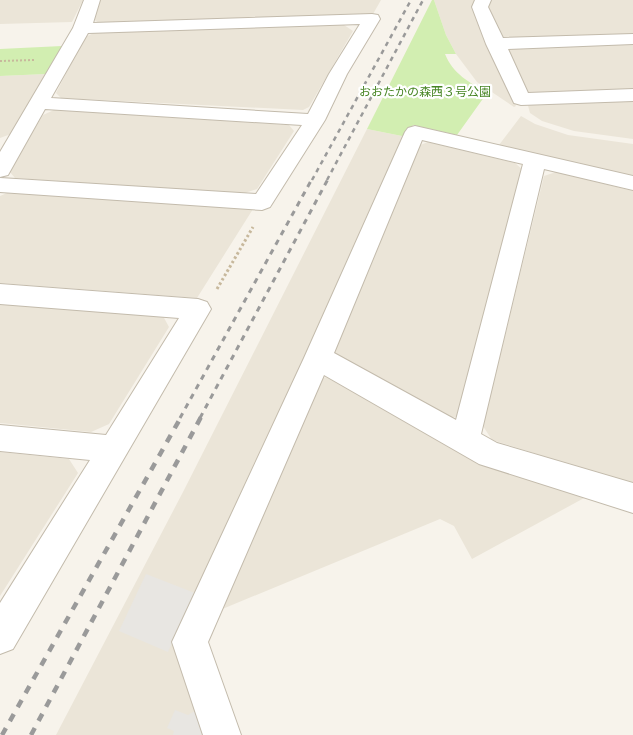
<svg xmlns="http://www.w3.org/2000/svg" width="633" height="735" viewBox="0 0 633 735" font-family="'DejaVu Sans','Noto Sans JP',sans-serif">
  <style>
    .residential { fill: #ebe5d8 }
    .green { fill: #d2eeb1 }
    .parking { fill: #e8e6e2 }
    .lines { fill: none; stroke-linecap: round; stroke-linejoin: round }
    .minor-casing { stroke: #c3bbac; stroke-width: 2 }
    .path-far1 { stroke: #c7b89c; stroke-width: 2; stroke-dasharray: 2 2; stroke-linecap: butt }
    .path { stroke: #c7b89c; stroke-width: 3; stroke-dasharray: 2.5 2.5; stroke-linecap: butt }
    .minor { fill: #fff; fill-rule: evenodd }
    .rail-far2 { stroke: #9a9a9a; stroke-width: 2.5; stroke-dasharray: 4.5 4.5; stroke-linecap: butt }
    .rail-far1 { stroke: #9a9a9a; stroke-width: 3; stroke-dasharray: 5.5 5.5; stroke-linecap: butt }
    .rail { stroke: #9a9a9a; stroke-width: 4.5; stroke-dasharray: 8 8; stroke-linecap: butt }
    .labels { text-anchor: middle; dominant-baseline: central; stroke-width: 4.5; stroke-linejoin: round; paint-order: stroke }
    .far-park-label { font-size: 12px; fill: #478524; stroke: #fff }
  </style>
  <rect width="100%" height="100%" fill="#f7f3eb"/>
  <!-- residential -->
  <path class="residential" d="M0,0H83L72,22L0,24Z
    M100,0H381L373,14L99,23L93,19Z
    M434,0H477L474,7L516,106L514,107L477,82L456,54L446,35Z
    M487,0H633V36L499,39L484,7Z
    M344,25L353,31L309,107L303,110L61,98L56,93L85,37L94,33Z
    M633,42V91L528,95L506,45Z
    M46,74L11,134L0,138V76Z
    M633,98V139L574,131L542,121L530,113L527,102Z
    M54,110L289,125L294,131L257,189L242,194L15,178L9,171L43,115Z
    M521,116L535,124L568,135L633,144V176L499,145Z
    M367,129L407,137L185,628L206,735H56L183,492Z
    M428,142L515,163L523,170L459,416L443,420L336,359L331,346L418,146Z
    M556,172L633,191V484L492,440L483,426L544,176Z
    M7,193L253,209L197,298L0,283V196Z
    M0,303L163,316L169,327L109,424L91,432L0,423Z
    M332,376L586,497L472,559L454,526L440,519L220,610L317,379Z
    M0,452L69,459L78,473L0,596Z"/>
  <!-- green -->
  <path class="green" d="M432,0H434L446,35L456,54H445C453,74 469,82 487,93L457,135L413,125L407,137L367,129Z
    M62,46L46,74L0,76V49Z"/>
  <!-- parking -->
  <path class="parking" d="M146,574L200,595L180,625L168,652L119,631Z
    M198,709L206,735H173L174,731L167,728L175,710L188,715Z"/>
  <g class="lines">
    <defs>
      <path id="minor" d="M84,0H100L93,23L372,14L378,15L380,19L347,74L325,120L270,207L262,210L0,192V178L256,194L302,125L45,109L8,175L0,177V152L73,28ZM360,24L329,74L308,114L51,98L88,33Z
        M475,0H491L488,7L503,38L633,34V44L508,49L528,93L633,89V101L521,105L514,103L486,44L472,7Z
        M415,126L633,176V190L544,169L481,434L497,443L633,483V513L479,464L324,375L208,642L241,735H203L172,642L304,358L405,132L408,128ZM422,140L523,164L456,420L334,353Z
        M0,284L198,299L207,302L211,309L13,649L0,654V603L90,460L0,451V425L106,435L179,318L0,304Z"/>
    </defs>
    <!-- minor casing -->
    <use href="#minor" class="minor-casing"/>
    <!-- path-far1 -->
    <path class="path-far1" d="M0,61L34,60"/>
    <!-- path -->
    <path class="path" d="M217,289L253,227"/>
    <!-- minor -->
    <use href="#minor" class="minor"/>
    <!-- rail-far2 -->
    <path class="rail-far2" d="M312,180L411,0
      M327,180L423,0"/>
    <!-- rail-far1 -->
    <path class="rail-far1" d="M180,418L312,179
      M200,418L328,179"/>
    <!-- rail -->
    <path class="rail" d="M2,735L181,417
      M31,735L201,417"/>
  </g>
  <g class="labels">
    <!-- far-park labels -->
    <g class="far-park-label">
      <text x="425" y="92">おおたかの森西３号公園</text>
    </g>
  </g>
</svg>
